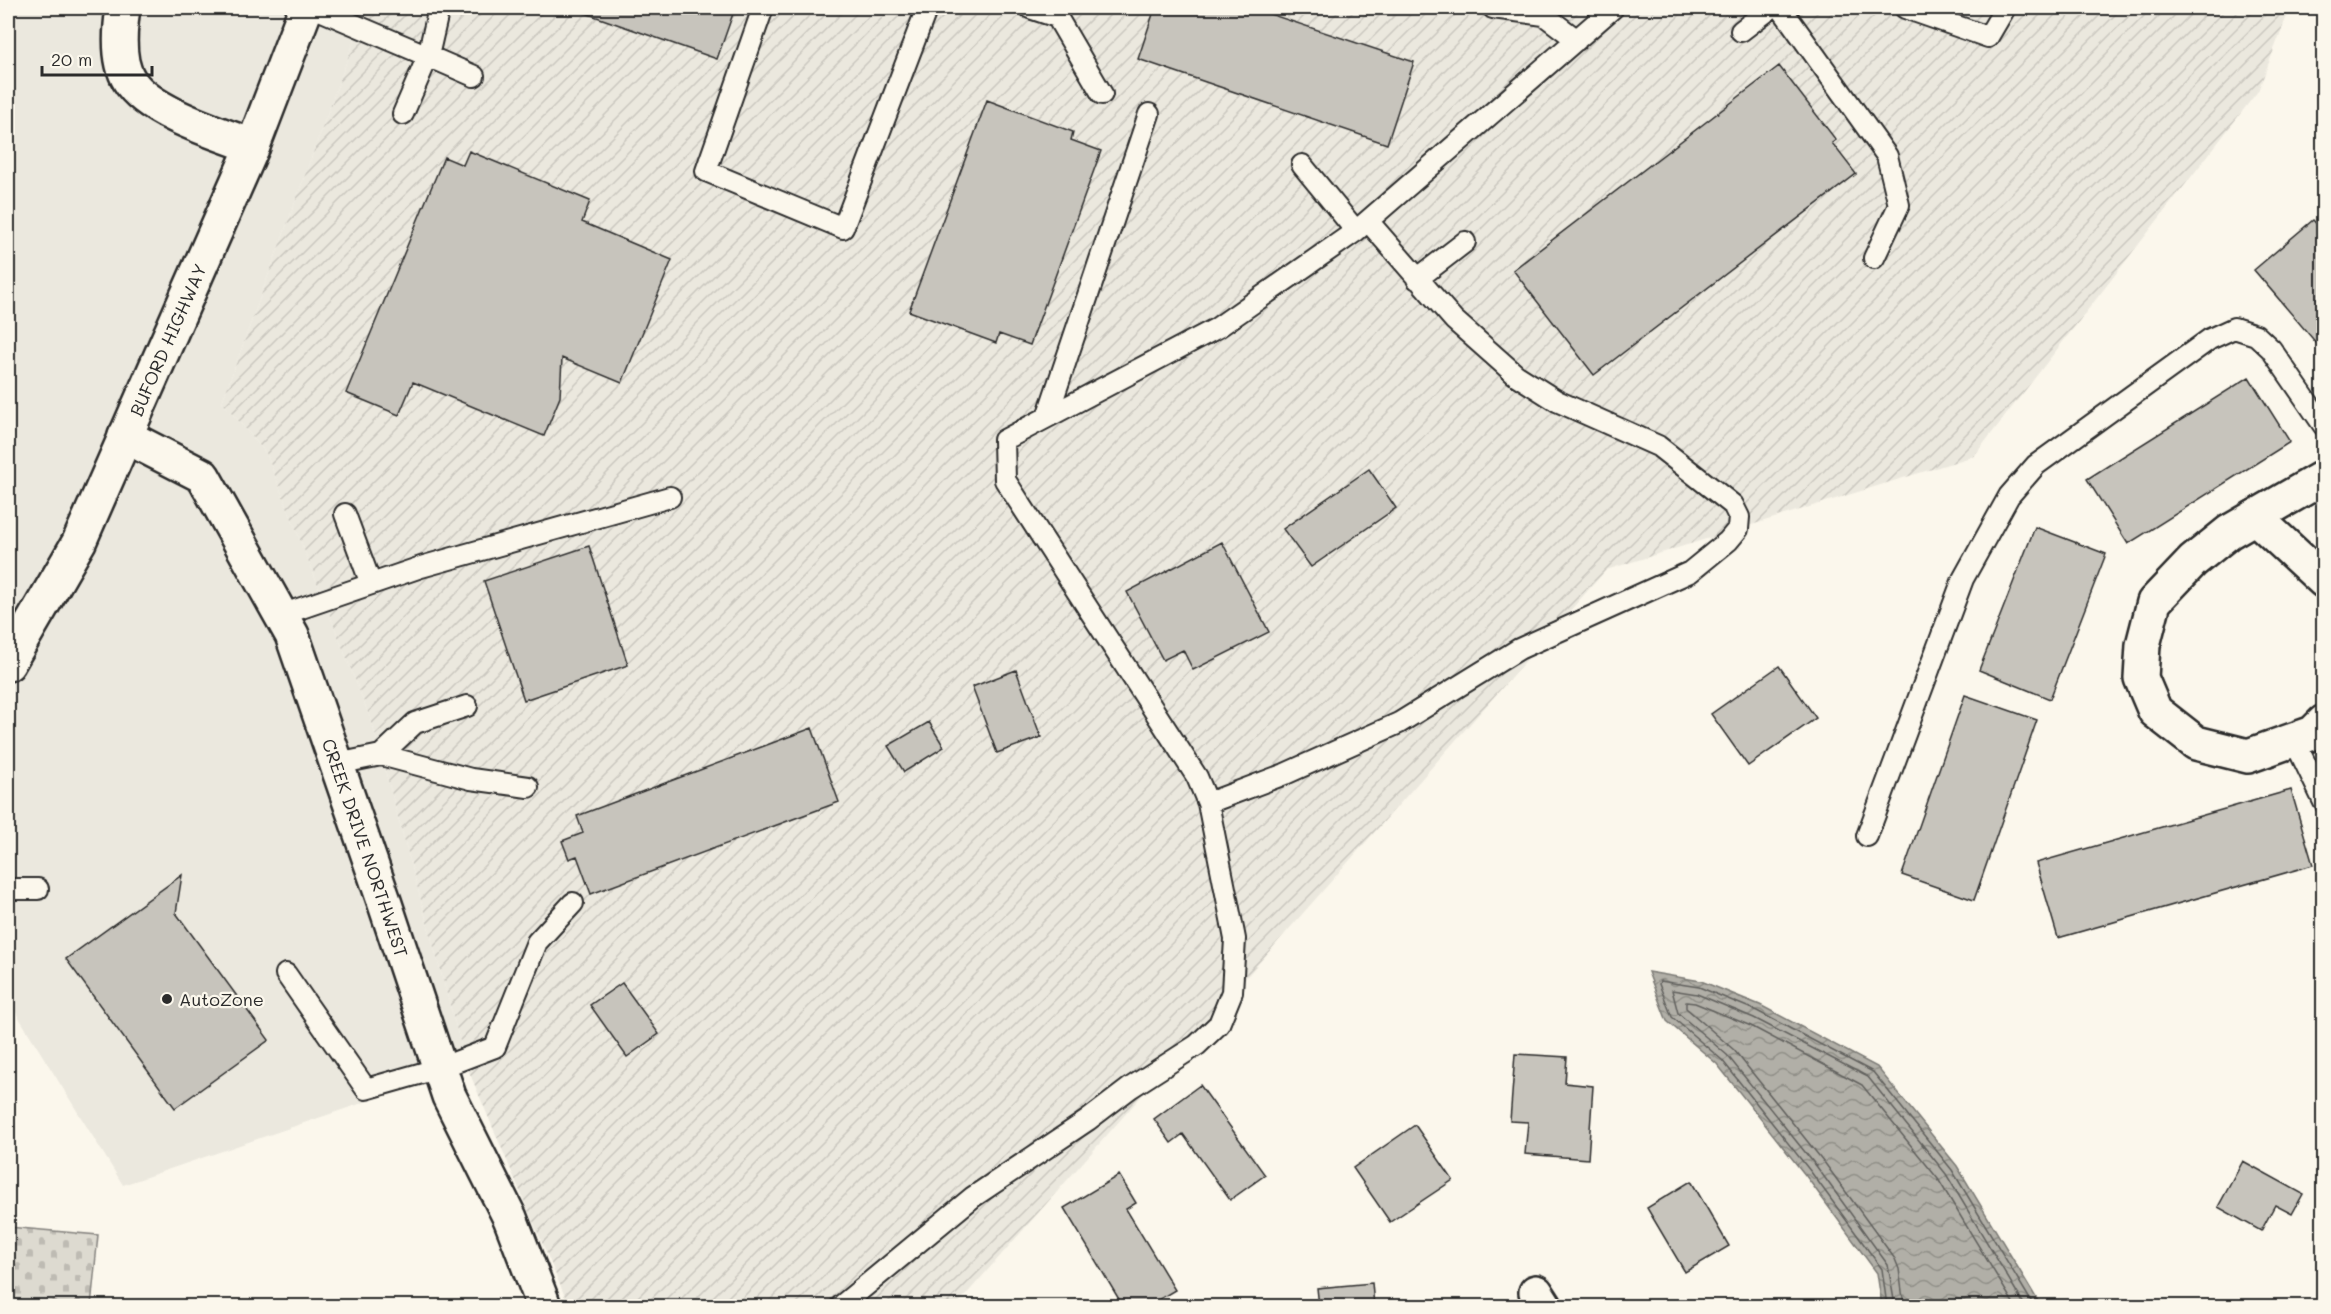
<svg xmlns="http://www.w3.org/2000/svg" width="2331" height="1314" viewBox="0 0 2331 1314" font-family="Mali,sans-serif">
  <style>
    .built { fill: #ebe8de }
    .industrial { fill: url(#industrial-furrows) }
    .cemetery { fill: url(#cemetery-stones); stroke: #84827e; stroke-width: 1.5 }
    .water { fill: url(#water-waves); stroke: #7b7a75; stroke-width: 1.5 }
    .lines { fill: none; stroke-linecap: round; stroke-linejoin: round }
    .shore { stroke: #61605d; stroke-width: 1.5 }
    .building { fill: #c7c4bc; stroke: #2b2b2b; stroke-width: 1.5 }
    .lane-casing { stroke: #2b2b2b; stroke-width: 24 }
    .street-casing { stroke: #2b2b2b; stroke-width: 38 }
    .primary-casing { stroke: #2b2b2b; stroke-width: 38 }
    .lane { stroke: #fbf7ec; stroke-width: 20 }
    .street { stroke: #fbf7ec; stroke-width: 33 }
    .primary { stroke: #fbf7ec; stroke-width: 33 }
    .rail-casing { stroke: #2b2b2b; stroke-width: 7 }
    .rail { stroke: #fbf7ec; stroke-width: 4.5; stroke-dasharray: 14; stroke-linecap: butt }
    .poi-dot { fill: #2b2b2b; stroke: #fbf7ec; stroke-width: 2 }
    .labels { text-anchor: middle; dominant-baseline: central; stroke-width: 4.5; stroke-linejoin: round; paint-order: stroke }
    .street-label { font-size: 18px; fill: #2b2b2b; stroke: #fbf7ec }
    .poi-label { font-size: 18px; fill: #2b2b2b; stroke: #fbf7ec; text-anchor: start }
  </style>
  <defs>
    <pattern id="industrial-furrows" width="10" height="10" patternUnits="userSpaceOnUse" patternTransform="scale(1.5)"><rect width="10" height="10" fill="#ebe8de"/><path d="M-1 1l2-2M0 10L10 0M9 11l2-2" fill="none" stroke="#cac7bf"/></pattern>
    <pattern id="cemetery-stones" width="16" height="16" patternUnits="userSpaceOnUse" patternTransform="scale(1.5)"><rect width="16" height="16" fill="#dddad0"/><path d="M2 7V4a2 2 0 0 1 4 0v3zM10 15v-3a2 2 0 0 1 4 0v3z" fill="#bebbb3"/></pattern>
    <pattern id="water-waves" width="16" height="10" patternUnits="userSpaceOnUse" patternTransform="scale(1.5)"><rect width="16" height="10" fill="#b1afa7"/><path d="M0 5q4-4 8 0t8 0" fill="none" stroke="#908f88"/></pattern>
  </defs>
  <rect width="100%" height="100%" fill="#fbf7ec"/>
  <filter id="ink" filterUnits="userSpaceOnUse"><feTurbulence type="fractalNoise" baseFrequency=".0167" numOctaves="2"/><feDisplacementMap in="SourceGraphic" scale="12" xChannelSelector="R" yChannelSelector="G"/><feConvolveMatrix kernelMatrix="1 2 1 2 8 2 1 2 1" color-interpolation-filters="sRGB"/></filter>
  <g filter="url(#ink)">
    <!-- built -->
    <path class="built" d="M8,8H366L222,402L266,453L372,723L467,1067L123,1185L8,1000Z"/>
    <!-- industrial -->
    <path class="industrial" d="M366,8H2290L2258,91L1974,456L1606,570L956,1306H569L467,1067L372,723L266,453L222,402Z"/>
    <!-- cemetery -->
    <path class="cemetery" d="M8,1227L98,1235L91,1306H8Z"/>
    <!-- water -->
    <path class="water" d="M1648,972L1701,981L1760,1005L1877,1067L1957,1166L2041,1306H1882L1877,1273L1806,1176L1717,1064L1667,1021Z"/>
    <g class="lines">
      <!-- shore -->
      <path class="shore" d="M1887,1306L1882,1269L1811,1172L1722,1060L1672,1017L1659,984L1660,981L1699,987L1757,1011L1873,1072L1952,1170L2034,1306
        M1895,1306L1888,1265L1817,1167L1727,1055L1678,1013L1672,990L1697,994L1754,1018L1868,1077L1946,1174L2025,1306
        M1904,1306L1899,1269L1895,1259L1824,1162L1734,1050L1686,1008V1002L1695,1003L1751,1026L1862,1085L1938,1179L2015,1306"/>
    </g>
    <!-- building -->
    <path class="building" d="M571,8H735L717,59Z
      M1155,8H1252L1414,62L1387,144L1138,59Z
      M1779,66L1836,140L1832,143L1856,174L1594,375L1513,270Z
      M987,100L1073,132L1071,140L1101,151L1030,345L999,334L996,343L909,311Z
      M469,151L590,201L582,222L672,260L622,383L562,358L560,397L544,436L413,382L399,415L346,393L444,157L463,165Z
      M2313,220L2324,232V352L2254,270Z
      M2249,377L2290,442L2128,544L2087,479Z
      M1369,469L1396,508L1311,567L1283,529Z
      M2035,527L2106,554L2050,699L1979,670Z
      M1222,542L1269,632L1193,670L1183,650L1163,660L1127,592Z
      M589,546L628,665L524,700L484,581Z
      M1779,666L1816,718L1748,766L1711,714Z
      M1016,670L1041,737L997,753L972,687Z
      M1965,695L2037,720L1974,900L1902,875Z
      M929,722L944,747L904,772L888,746Z
      M812,728L839,802L591,894L577,856L569,859L562,841L583,833L577,816Z
      M2291,790L2313,865L2058,938L2036,863Z
      M182,875L176,913L269,1040L175,1108L66,959Z
      M622,983L659,1034L627,1057L590,1005Z
      M1515,1054L1567,1057L1565,1083L1593,1086L1588,1159L1525,1154L1528,1122L1510,1121Z
      M1200,1085L1265,1175L1230,1200L1183,1134L1171,1143L1154,1119Z
      M1415,1125L1453,1180L1390,1222L1353,1168Z
      M2243,1161L2303,1194L2292,1214L2275,1205L2261,1231L2218,1207Z
      M1119,1175L1136,1203L1126,1209L1175,1290L1148,1306H1123L1064,1208Z
      M1691,1181L1729,1246L1685,1272L1647,1208Z
      M1372,1283L1374,1306H1319L1317,1288Z"/>
    <g class="lines">
      <defs>
        <path id="lane" d="M315,8L428,56L403,114
          M439,8L428,56L474,76
          M763,8L706,171L843,228L927,8
          M1030,8L1057,17L1060,8
          M1493,8L1544,15
          M1547,8L1544,15L1577,40
          M1781,8L1887,156L1899,205L1874,258
          M1905,8L1988,37L2005,8
          M1057,17L1102,94
          M1741,31L1771,8
          M1302,165L1356,231
          M1417,279L1465,242
          M1047,417L1149,114
          M345,514L371,584
          M281,615L421,567L670,497
          M2294,740L2324,802
          M381,755L415,723L467,706
          M337,764L381,755L471,779L528,787
          M1208,803L1285,774L1399,723L1519,649L1690,572L1728,541L1738,529L1739,517L1733,505L1658,446L1557,401L1516,375L1454,320L1368,221
          M1867,836L1963,579L2009,496L2036,465L2210,339L2234,328L2256,335L2271,349L2324,426
          M8,889H38
          M286,974L366,1089L440,1068L495,1047L537,942L573,903
          M841,1306L973,1197L1088,1120L1130,1088L1197,1045L1219,1024L1232,992L1235,939L1208,803L1197,777L1005,480L1004,440L1217,328L1356,231L1613,8"/>
        <g id="street">
          <path d="M123,8C120,28 117,61 129,80C148,112 218,133 253,146"/>
          <path id="s1" d="M125,436L203,476L292,635L384,901L449,1096L510,1218L544,1306"/>
          <path d="M2324,477L2229,532L2193,561L2154,602L2143,645L2141,678L2155,711L2196,743L2248,756L2313,733L2324,722"/>
          <path d="M2255,517L2324,581"/>
          <path d="M1536,1292L1545,1306"/>
        </g>
        <g id="primary">
          <path id="s2" d="M8,664L79,542L253,146L306,8"/>
        </g>
      </defs>
      <!-- lane casing -->
      <use href="#lane" class="lane-casing"/>
      <!-- street casing -->
      <use href="#street" class="street-casing"/>
      <!-- primary casing -->
      <use href="#primary" class="primary-casing"/>
      <!-- lane -->
      <use href="#lane" class="lane"/>
      <!-- street -->
      <use href="#street" class="street"/>
      <!-- primary -->
      <use href="#primary" class="primary"/>
      <defs>
        <path id="rail" d="M8,18L13,8"/>
      </defs>
      <!-- rail casing -->
      <use href="#rail" class="rail-casing"/>
      <!-- rail -->
      <use href="#rail" class="rail"/>
    </g>
  </g>
  <!-- markers -->
  <circle class="poi-dot" cx="167" cy="999" r="6"/>
  <g class="labels">
    <!-- street labels -->
    <g class="street-label">
      <text stroke="none"><textPath href="#s2" startOffset="362">BUFORD HIGHWAY</textPath></text>
      <text stroke="none"><textPath href="#s1" startOffset="495">CREEK DRIVE NORTHWEST</textPath></text>
    </g>
    <!-- poi labels -->
    <g class="poi-label">
      <text x="179" y="999">AutoZone</text>
    </g>
  </g>
  <!-- margin -->
  <rect width="2331" height="1314" fill="none" stroke="#fbf7ec" stroke-width="30"/>
  <rect x="15" y="15" width="2301" height="1284" fill="none" stroke="#2b2b2b" stroke-width="2" filter="url(#ink)"/>
  <!-- scale -->
  <path d="M42 66v9h110v-9" fill="none" stroke="#2b2b2b" stroke-width="3"/>
  <text x="51" y="66" font-size="18" fill="#2b2b2b" stroke="#fbf7ec" stroke-width="4.5" paint-order="stroke">20 m</text>
</svg>
